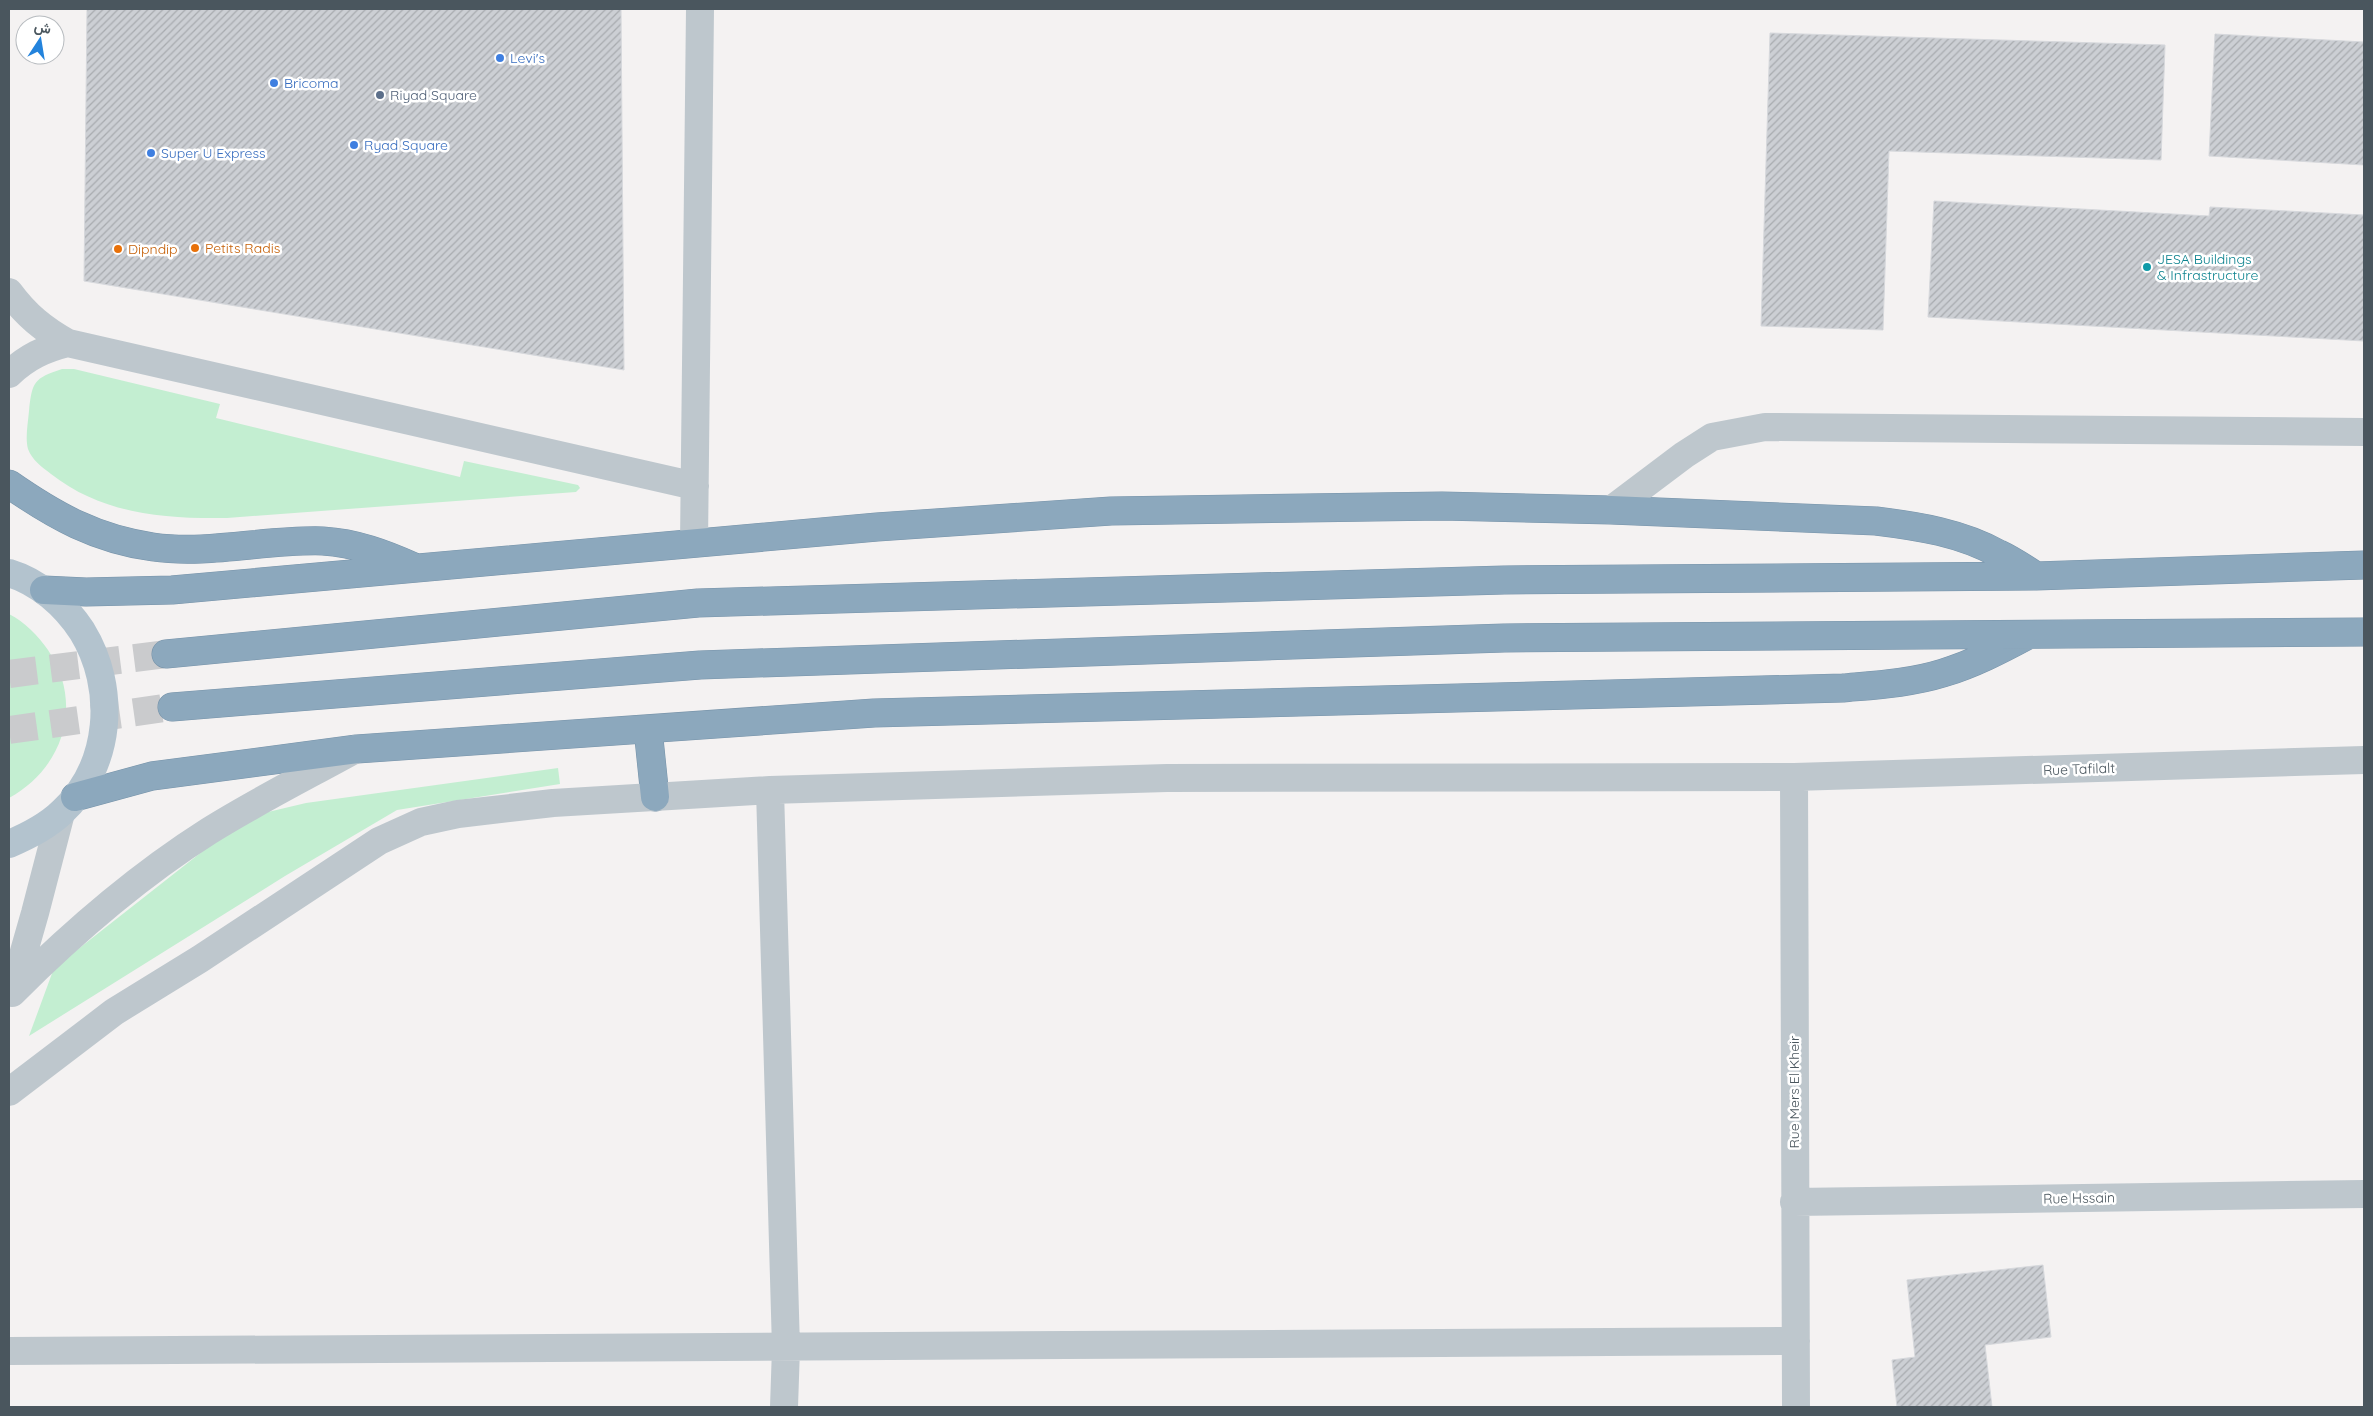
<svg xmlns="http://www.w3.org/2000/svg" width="2373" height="1416" viewBox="0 0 2373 1416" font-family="Quicksand,Vazirmatn,sans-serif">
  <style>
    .green { fill: #c3eed1 }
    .building { fill: url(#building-hatch); stroke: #d6d8dc }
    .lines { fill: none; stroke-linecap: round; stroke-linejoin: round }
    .highway-tunnel { stroke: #cacbcd; stroke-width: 28; stroke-dasharray: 28 14; stroke-linecap: butt }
    .highway-casing { stroke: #7793a9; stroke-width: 29 }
    .minor { stroke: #bec7cd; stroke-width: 28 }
    .major { stroke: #b3c3ce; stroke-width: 28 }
    .highway { stroke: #8ca8bd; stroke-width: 28 }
    .shop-dot { fill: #3f7fe0; stroke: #fff; stroke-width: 2 }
    .service-dot { fill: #5c6f8a; stroke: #fff; stroke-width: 2 }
    .food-dot { fill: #e8710a; stroke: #fff; stroke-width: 2 }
    .culture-dot { fill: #0f9aa8; stroke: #fff; stroke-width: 2 }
    .labels { text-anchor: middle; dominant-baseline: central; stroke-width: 5; stroke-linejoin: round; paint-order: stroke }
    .shop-label { font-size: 14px; fill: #366cbe; stroke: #fff; text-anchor: start }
    .service-label { font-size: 14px; fill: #4e5e75; stroke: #fff; text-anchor: start }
    .food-label { font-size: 14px; fill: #c56008; stroke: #fff; text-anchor: start }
    .culture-label { font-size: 14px; fill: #0d838f; stroke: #fff; text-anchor: start }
    .street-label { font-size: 14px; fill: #4a565e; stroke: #fff }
  </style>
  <defs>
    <pattern id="building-hatch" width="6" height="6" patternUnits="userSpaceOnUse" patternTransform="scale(1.25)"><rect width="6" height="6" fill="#cccfd4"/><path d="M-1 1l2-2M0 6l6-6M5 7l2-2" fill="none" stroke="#a8abaf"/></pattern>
  </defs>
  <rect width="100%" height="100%" fill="#f4f2f2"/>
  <!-- green -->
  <path class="green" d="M62,369H74L220,404L216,418L460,477L464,461L578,485L580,488L576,492L227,518C164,519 102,514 51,474C42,467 32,460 28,449C25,438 28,423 29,411C32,382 34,378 62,369Z
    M9,614C25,622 38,636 48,650C84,703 64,768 9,798Z
    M558,768L560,784L397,810L285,876L29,1036L54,968L222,836L268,812L306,803Z"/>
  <!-- building -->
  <path class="building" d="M87,9H621L624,370L84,281Z
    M1770,33L2165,45L2161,160L1889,151L1883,330L1761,326Z
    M2215,34L2364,42V165L2209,156Z
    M1934,201L2209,216L2210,207L2364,215V341L1928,317Z
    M2043,1265L2051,1337L1985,1345L1992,1407H1897L1892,1360L1915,1357L1907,1280Z"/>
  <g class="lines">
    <!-- highway-tunnel -->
    <path class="highway-tunnel" d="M9,674L166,654
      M9,730L172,707"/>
    <defs>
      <path id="highway" d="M9,484C55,516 96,539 153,547C209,555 267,539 323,541C356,543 385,554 414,567
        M44,590L86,592L172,590L877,527L1111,511L1442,506L1611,510L1876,521C1918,526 1962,533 1999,554C2012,560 2024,568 2036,576
        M166,654L698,603L1504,580L2036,576L2364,565
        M172,707L700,665L1504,638L2364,632
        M648,729L655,797
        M75,797L152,776L357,749L874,713L1843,688C1876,685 1911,683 1943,673C1973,664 2000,650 2028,635"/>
    </defs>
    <!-- highway casing -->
    <use href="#highway" class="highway-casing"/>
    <!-- minor -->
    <path class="minor" d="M9,292C26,315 43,329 68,343L695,486
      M9,374C27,357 44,349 68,343
      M1611,510L1684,455L1712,437L1765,427L2364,432
      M694,543L700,9
      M1794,777L1796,1407
      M770,790L786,1348L784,1407
      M13,990L35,913L61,813
      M12,993C72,933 138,876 209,831C257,801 307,776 356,749
      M9,1092L114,1012L200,959L379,841L421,822L458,814L553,803L770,790L1167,778L1794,777L2364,760
      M1794,1202L2364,1194
      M9,1351L1796,1341"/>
    <!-- major -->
    <path class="major" d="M9,573C39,582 65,605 82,631C117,688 112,766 61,813C46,827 28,836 9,844"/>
    <!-- highway -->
    <use href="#highway" class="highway"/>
  </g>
  <!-- markers -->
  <g class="shop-dot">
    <circle cx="500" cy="58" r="5"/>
    <circle cx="274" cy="83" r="5"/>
    <circle cx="354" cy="145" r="5"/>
    <circle cx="151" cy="153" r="5"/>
  </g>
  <circle class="service-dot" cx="380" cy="95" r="5"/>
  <g class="food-dot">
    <circle cx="195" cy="248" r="5"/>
    <circle cx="118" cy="249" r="5"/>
  </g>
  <circle class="culture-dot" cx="2147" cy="267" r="5"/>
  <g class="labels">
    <!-- shop labels -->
    <g class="shop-label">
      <text x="510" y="58">Levi's</text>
      <text x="284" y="83">Bricoma</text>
      <text x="364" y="145">Ryad Square</text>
      <text x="161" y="153">Super U Express</text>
    </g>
    <!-- service labels -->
    <g class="service-label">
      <text x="390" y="95">Riyad Square</text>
    </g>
    <!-- food labels -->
    <g class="food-label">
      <text x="205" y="248">Petits Radis</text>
      <text x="128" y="249">Dipndip</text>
    </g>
    <!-- culture labels -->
    <g class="culture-label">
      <text x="2157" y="259">JESA Buildings<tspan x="2157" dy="16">&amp; Infrastructure</tspan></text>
    </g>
    <!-- street labels -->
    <g class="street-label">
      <text transform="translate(2079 769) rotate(-2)">Rue Tafilalt</text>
      <text transform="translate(1794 1092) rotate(-90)">Rue Mers El Kheir</text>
      <text transform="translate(2079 1198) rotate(-1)">Rue Hssain</text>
    </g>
  </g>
  <!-- border -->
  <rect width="2373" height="1416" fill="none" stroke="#4a565e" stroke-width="20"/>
  <!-- north arrow -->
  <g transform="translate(40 40) rotate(12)"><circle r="24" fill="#ffffff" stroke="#b7bbbf"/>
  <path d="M0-4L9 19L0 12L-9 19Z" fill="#2383dc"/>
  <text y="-8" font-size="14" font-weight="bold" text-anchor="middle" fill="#4a565e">ش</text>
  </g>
</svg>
